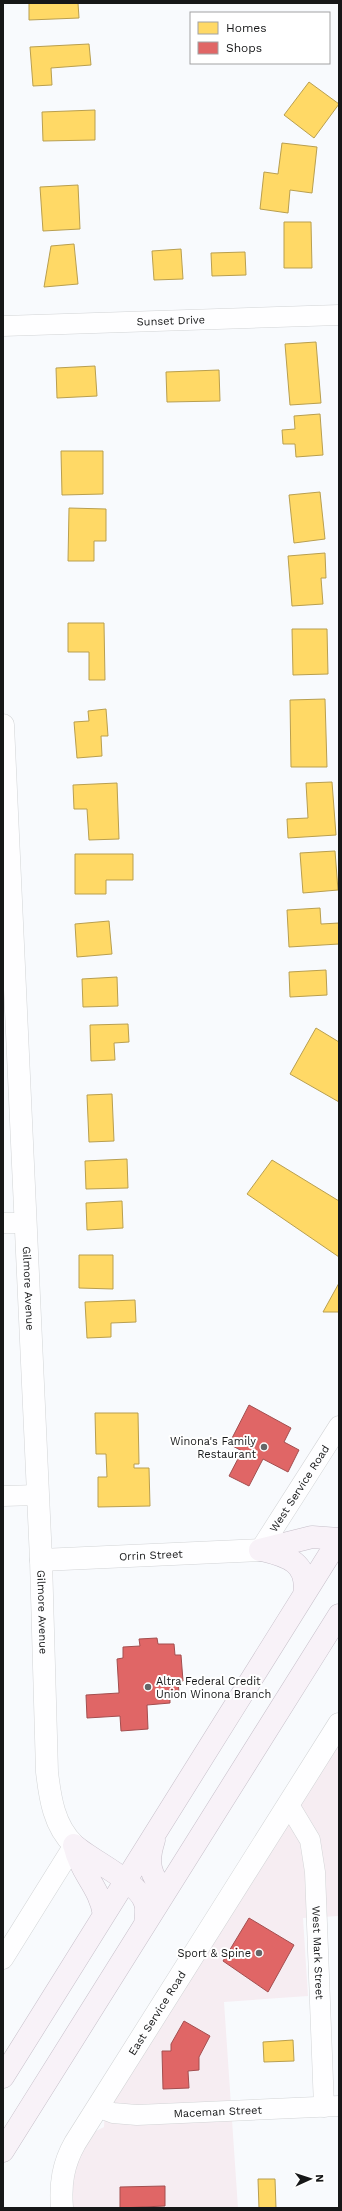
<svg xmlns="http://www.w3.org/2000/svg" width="342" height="2211" viewBox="0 0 342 2211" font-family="'Work Sans',sans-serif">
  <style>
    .commercial { fill: #f6edf2 }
    .homes { fill: #ffd966; stroke: #b99f4f }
    .shops { fill: #e06666; stroke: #a34e4f }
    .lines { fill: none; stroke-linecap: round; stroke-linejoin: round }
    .minor-casing { stroke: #d2d4d6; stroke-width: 21 }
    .tertiary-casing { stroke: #d2d4d6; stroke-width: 23 }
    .trunk-casing { stroke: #c6bfc9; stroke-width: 23 }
    .minor { stroke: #fefeff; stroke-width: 20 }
    .tertiary { stroke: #fefeff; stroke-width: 22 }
    .trunk { stroke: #f8f2f8; stroke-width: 22 }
    .poi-dot { fill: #656668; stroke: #fff; stroke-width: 1.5 }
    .labels { text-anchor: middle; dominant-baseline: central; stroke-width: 4; stroke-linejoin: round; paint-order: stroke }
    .street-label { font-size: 11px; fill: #161718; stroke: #fff }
    .poi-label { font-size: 11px; fill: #161718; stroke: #fff; text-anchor: end }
  </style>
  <rect width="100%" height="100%" fill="#f8fafd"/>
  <!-- commercial -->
  <path class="commercial" d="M339,1711V1916L303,1918L308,1996L224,2002L238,2208H71L69,2189L80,2156L92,2133L104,2127L106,2081Z"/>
  <!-- homes -->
  <path class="homes" d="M29,3H78L79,18L29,20Z
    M89,44L91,65L51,68L52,85L33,86L30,47Z
    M309,82L339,104L314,138L284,115Z
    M95,110V140L43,141L42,112Z
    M282,143L317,147L312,193L290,190L288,213L260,209L264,172L278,174Z
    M78,185L80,229L43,231L40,187Z
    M284,222H311L312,268H284Z
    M74,244L78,284L44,287L51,246Z
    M181,249L183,279L154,280L152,251Z
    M245,252L246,275L212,276L211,253Z
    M316,342L321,403L290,405L285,344Z
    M95,366L97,396L57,398L56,368Z
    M219,370L220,401L167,402L166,372Z
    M320,414L323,455L296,457L295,444H283L282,430L295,429L294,416Z
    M61,451H103V494L62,495Z
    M320,492L325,539L294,543L289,495Z
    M69,508L106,509V541H94V561H68Z
    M325,553L326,578H321L323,604L292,606L288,556Z
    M68,623H104L105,680H89V652H68Z
    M292,629H327L328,674L293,675Z
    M325,699L327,767H291L290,700Z
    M106,709L108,736H101L102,756L77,758L74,722L89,721L88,711Z
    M332,782L336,835L288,838L287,819L308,818L306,783Z
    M117,783L119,839L89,840L87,809H74L73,785Z
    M335,851L338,890L303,893L300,853Z
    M75,854H133V880H106V894H75Z
    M320,908L321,924L339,923V944L289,947L287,910Z
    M109,921L112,954L77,957L75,924Z
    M326,970L327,995L290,997L289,972Z
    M117,977L118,1006L83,1007L82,979Z
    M128,1024L129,1042L114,1043L115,1060L91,1061L90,1025Z
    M316,1028L339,1042V1102L290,1074Z
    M112,1094L114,1141L89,1142L87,1095Z
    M127,1159L128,1188L86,1189L85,1161Z
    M272,1160L339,1201V1257L247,1194Z
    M122,1201L123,1228L87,1230L86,1203Z
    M79,1255H113V1289L79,1288Z
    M339,1283V1312H323Z
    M135,1300L136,1322L111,1323V1337L87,1338L85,1302Z
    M95,1413H138L139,1464H134V1468H149L150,1506L98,1507V1477H107L106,1454H96Z
    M293,2040L294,2061L264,2062L263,2042Z
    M258,2179H275L276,2208H259Z"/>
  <!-- shops -->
  <path class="shops" d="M249,1405L291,1428L284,1442L299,1450L288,1472L263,1459L249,1486L229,1476L242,1451L229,1444Z
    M157,1638L158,1644H174L175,1655H181L183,1681H178L179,1693L170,1694V1703L147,1705L148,1729L121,1731L120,1716L87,1718L86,1695L119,1693L117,1659L123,1658V1647L140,1646L139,1639Z
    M249,1918L294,1945L268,1992L223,1961Z
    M184,2021L210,2036L199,2057V2070L188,2071L189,2088L163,2089L162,2051H171V2044Z
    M165,2186V2206L120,2208V2187Z"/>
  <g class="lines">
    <defs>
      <g id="minor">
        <path id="s1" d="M3,326L339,315"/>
        <path d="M3,1223H25"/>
        <path d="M3,1496L38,1495"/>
        <path id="s2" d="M260,1550L339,1426"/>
        <path id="s3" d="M289,1805L310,1840L315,1872L324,2107"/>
        <path d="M3,1959L74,1845"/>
        <path id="s4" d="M97,2107L113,2113L137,2115L339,2106"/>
      </g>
      <g id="tertiary">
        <path id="s5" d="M3,725L41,1560L47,1772C50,1798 54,1826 74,1845"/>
        <path id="s6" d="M41,1560L260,1550"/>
        <path id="s7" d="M62,2208C60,2184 63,2164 75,2143L339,1724"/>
      </g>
      <path id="trunk" d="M260,1550L312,1537L339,1539
        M262,1550C288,1556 309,1563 304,1595
        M154,1840C147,1861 149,1877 166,1891
        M74,1845C92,1861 139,1882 145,1903C147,1910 146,1917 145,1924
        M75,1848C81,1874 100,1887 104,1915
        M3,2077L339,1539
        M3,2151L339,1615"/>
    </defs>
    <!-- minor casing -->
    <use href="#minor" class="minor-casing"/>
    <!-- tertiary casing -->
    <use href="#tertiary" class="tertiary-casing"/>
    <!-- trunk casing -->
    <use href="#trunk" class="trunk-casing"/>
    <!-- minor -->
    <use href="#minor" class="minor"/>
    <!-- tertiary -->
    <use href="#tertiary" class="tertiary"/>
    <!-- trunk -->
    <use href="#trunk" class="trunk"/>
  </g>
  <!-- markers -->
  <g class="poi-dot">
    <circle cx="264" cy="1447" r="4"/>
    <circle cx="148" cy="1687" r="4"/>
    <circle cx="259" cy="1953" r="4"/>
  </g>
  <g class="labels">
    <!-- street labels -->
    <g class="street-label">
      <text stroke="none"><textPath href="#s1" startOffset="168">Sunset Drive</textPath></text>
      <text stroke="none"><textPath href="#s5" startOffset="564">Gilmore Avenue</textPath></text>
      <text stroke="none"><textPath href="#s2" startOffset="73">West Service Road</textPath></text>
      <text stroke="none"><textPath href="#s6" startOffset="110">Orrin Street</textPath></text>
      <text stroke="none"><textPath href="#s5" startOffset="888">Gilmore Avenue</textPath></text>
      <text stroke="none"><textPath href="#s3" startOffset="154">West Mark Street</textPath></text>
      <text stroke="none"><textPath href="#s7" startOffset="221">East Service Road</textPath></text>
      <text stroke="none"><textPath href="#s4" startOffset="122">Maceman Street</textPath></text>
    </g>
    <!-- poi labels -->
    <g class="poi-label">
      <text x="256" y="1441">Winona's Family<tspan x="256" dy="13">Restaurant</tspan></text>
      <text x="156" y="1681" text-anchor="start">Altra Federal Credit<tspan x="156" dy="13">Union Winona Branch</tspan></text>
      <text x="251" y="1953">Sport &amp; Spine</text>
    </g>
  </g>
  <!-- border -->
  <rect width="342" height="2211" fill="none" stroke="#161718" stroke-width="8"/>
  <!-- legend -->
  <rect x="190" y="12" width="140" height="52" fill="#ffffff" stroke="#a2a2a3"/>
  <rect x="198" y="22" width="20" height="12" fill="#ffd966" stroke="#a2a2a3"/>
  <text x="226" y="32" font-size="12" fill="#161718">Homes</text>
  <rect x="198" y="42" width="20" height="12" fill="#e06666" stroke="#a2a2a3"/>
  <text x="226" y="52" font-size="12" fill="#161718">Shops</text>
  <!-- north arrow -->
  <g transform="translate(310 2179) rotate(87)" stroke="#ffffff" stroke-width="3" paint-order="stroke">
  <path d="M0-3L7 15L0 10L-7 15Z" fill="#161718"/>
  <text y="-6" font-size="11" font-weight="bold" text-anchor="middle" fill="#161718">N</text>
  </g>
</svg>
